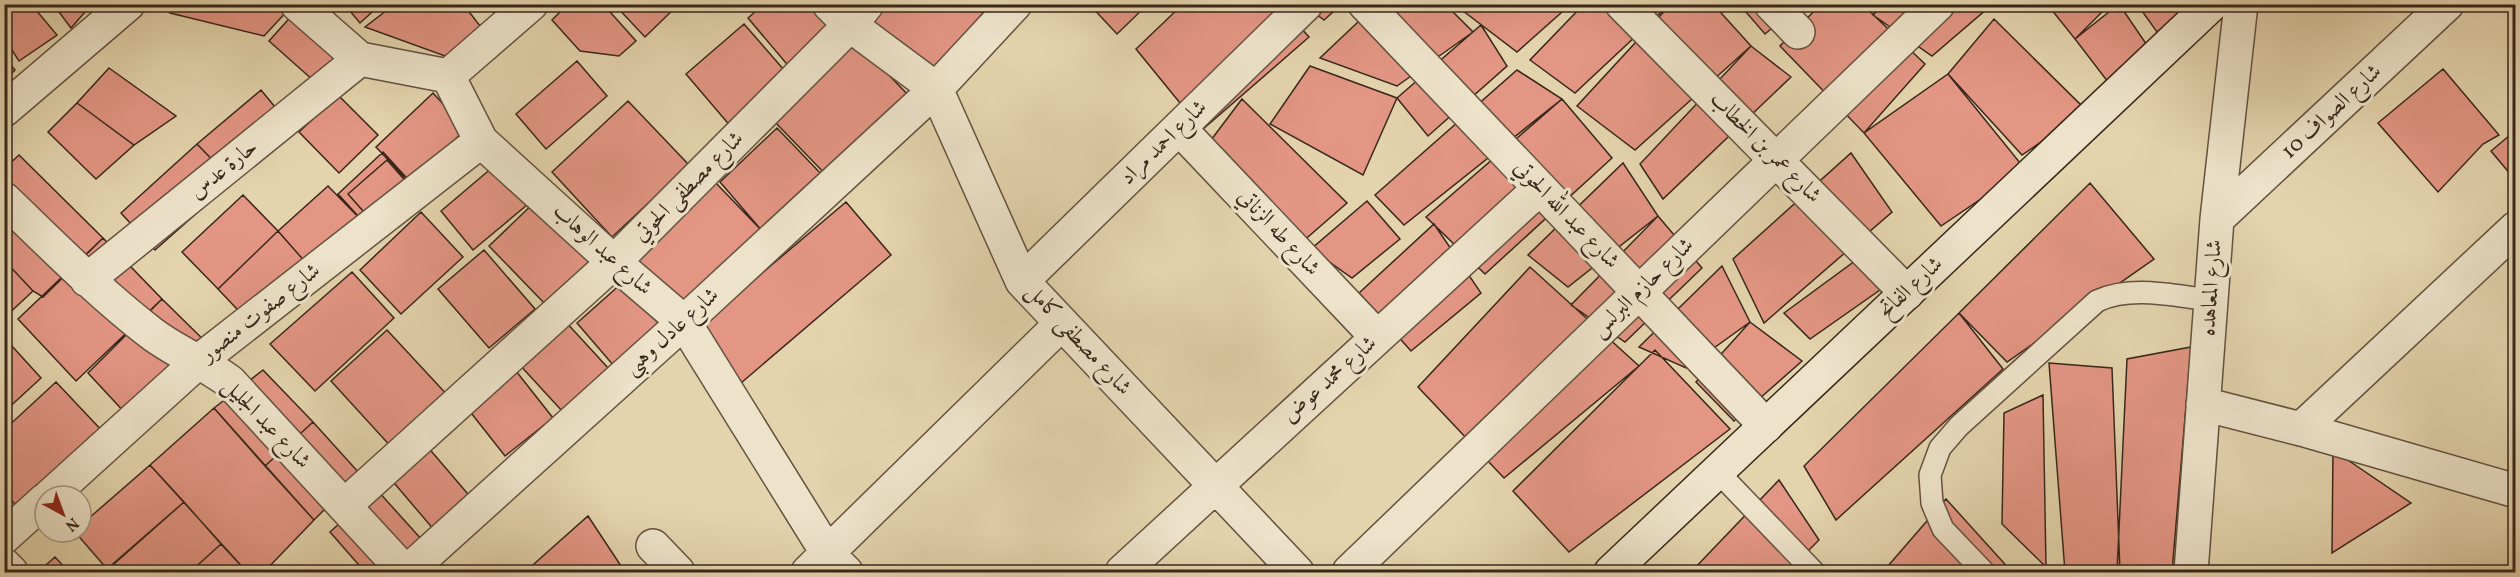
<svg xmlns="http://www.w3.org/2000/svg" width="2520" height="577" viewBox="0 0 2520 577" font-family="Vollkorn,Amiri,serif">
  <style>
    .building { fill: #e39684; stroke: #39271c; stroke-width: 1.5 }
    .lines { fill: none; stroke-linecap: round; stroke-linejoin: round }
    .lane-casing { stroke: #645240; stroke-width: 24 }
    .street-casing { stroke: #645240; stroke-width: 36 }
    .secondary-casing { stroke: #39271c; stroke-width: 36 }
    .lane { stroke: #ede3ca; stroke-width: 21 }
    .street { stroke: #ede3ca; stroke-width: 33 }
    .secondary { stroke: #ede3ca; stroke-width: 33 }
    .labels { text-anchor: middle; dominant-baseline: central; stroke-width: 6; stroke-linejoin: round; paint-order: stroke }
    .street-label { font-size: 22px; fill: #39271c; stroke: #ede3ca }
  </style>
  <rect width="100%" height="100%" fill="#e4d4ad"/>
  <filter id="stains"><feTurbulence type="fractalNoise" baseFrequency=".00333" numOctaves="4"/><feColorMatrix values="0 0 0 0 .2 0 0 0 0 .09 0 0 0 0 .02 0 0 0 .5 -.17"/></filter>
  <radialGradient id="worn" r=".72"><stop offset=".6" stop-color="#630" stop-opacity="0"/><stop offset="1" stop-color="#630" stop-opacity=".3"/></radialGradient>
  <!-- building -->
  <path class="building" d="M4,4H31L57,35L19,61L4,38Z
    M53,4H92L71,28Z
    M178,4H285L290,8L264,36L170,13Z
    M344,4H381L360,23Z
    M395,4H463L484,31L445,56L365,27Z
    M488,4H503L494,12Z
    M568,4H603L636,41L619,56L580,51L552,20Z
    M614,4H679L645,37Z
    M764,4H808L833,33L791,69L748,18Z
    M875,4H973L983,13L933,73L864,18Z
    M1089,4H1148L1117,34Z
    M1183,4H1279L1309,37L1202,130L1136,49Z
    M1303,4H1342L1324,20Z
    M1377,4H1445L1473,32L1397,86L1320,58Z
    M1454,4H1571L1517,52Z
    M1584,4H1670L1575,93L1530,60Z
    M1671,4H1713L1751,46L1635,150L1577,106Z
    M1739,4H1800L1765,34Z
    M1821,4H1862L1925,64L1864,133L1780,46Z
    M1884,4H1986L1988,8L1932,56L1873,15Z
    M2047,4H2110L2075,39Z
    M2119,4L2149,48L2108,82L2075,39Z
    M2137,4H2192L2157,32Z
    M295,12L340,51L314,81L269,41Z
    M1994,19L2087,111L2022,155L1948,74Z
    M744,24L791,78L732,128L686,74Z
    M1481,25L1507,66L1428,136L1397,98Z
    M855,40L912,99L830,179L773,120Z
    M1751,46L1791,77L1663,199L1640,164Z
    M4,57L15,70L4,81Z
    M577,61L607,96L546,149L516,114Z
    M1310,66L1397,98L1363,175L1270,124Z
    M109,68L176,116L134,145L77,103Z
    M2443,69L2499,135L2483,144L2438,192L2378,123Z
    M1517,70L1562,99L1404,225L1375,195Z
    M1948,74L2025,169L1941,226L1864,133Z
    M261,90L294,130L233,181L197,144Z
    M433,93L466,129L409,182L376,147Z
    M338,95L378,135L339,173L299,132Z
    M1242,99L1347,203L1301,243L1208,144Z
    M1562,99L1612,158L1485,274L1426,217Z
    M628,101L689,165L612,237L552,172Z
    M77,103L134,145L96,179L48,132Z
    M777,128L824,177L763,232L720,182Z
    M2516,130V181L2491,151Z
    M197,144L233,181L155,250L121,213Z
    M383,152L414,186L369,228L338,194Z
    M1851,153L1892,212L1764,323L1733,259Z
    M19,155L103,238L43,297L33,291L4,260V169Z
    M387,160L410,186L371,220L348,194Z
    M500,161L533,200L473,250L441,211Z
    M1623,163L1658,216L1568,287L1528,255Z
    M714,181L763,232L680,312L631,262Z
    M2090,183L2154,259L2007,362L1959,313Z
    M328,186L369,228L314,272L278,231Z
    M243,195L278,231L218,289L182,252Z
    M539,198L596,256L546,305L489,246Z
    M1367,201L1400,239L1352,278L1311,249Z
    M846,202L891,255L741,383L696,329Z
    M421,212L463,257L401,314L360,270Z
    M1658,216L1702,268L1625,342L1571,305Z
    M1434,224L1481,293L1411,351L1359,293Z
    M278,231L314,272L254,327L218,289Z
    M103,238L162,299L76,381L18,319Z
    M484,250L535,309L489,348L438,289Z
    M4,260L33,291L4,318Z
    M1855,261L1887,285L1810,339L1784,313Z
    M1722,266L1750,322L1686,368L1639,347Z
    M1530,267L1639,366L1504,478L1418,387Z
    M352,272L394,318L315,391L270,344Z
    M622,283L660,325L614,366L577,323Z
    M162,299L220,356L140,429L88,373Z
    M1959,313L2003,369L1836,520L1804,466Z
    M564,320L609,369L563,412L518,363Z
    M1750,322L1802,361L1734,421L1696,382Z
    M387,330L450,398L394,450L331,381Z
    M11,345L41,378L4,412V351Z
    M2191,347L2172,572H2117L2127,359Z
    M1655,350L1730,429L1569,552L1513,491Z
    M2049,363L2112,368L2120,572H2065Z
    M263,370L313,422L265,466L214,408Z
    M516,371L553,418L505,456L468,409Z
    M56,382L106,435L23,512L4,493V430Z
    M2043,395L2046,567L2002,524L2004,413Z
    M214,408L314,520L264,572H247L150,465Z
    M313,422L360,474L314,520L265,466Z
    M426,445L473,500L435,531L389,477Z
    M2333,450L2411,503L2332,553Z
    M150,465L184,502L107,569L75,532H81V525Z
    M1779,480L1819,540L1787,572H1691Z
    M377,490L432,551L408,572H365L330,532Z
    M1946,499L2012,572H1895L1888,566Z
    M184,502L221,544L190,572H122L114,564Z
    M588,516L625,572H525Z
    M221,544L247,572H190Z
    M55,557L69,572H38Z"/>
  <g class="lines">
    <defs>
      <path id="lane" d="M1718,472L1814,572
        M1984,572L1943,529L1932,503L1930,475L1940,448L1959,426L2097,301C2132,285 2174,296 2211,300"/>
      <path id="street" d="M297,4L360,59L448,76L481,141L614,262L684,322L828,554L846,572
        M829,4L850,25L936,89L1022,281L1297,572
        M1365,4L1766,426
        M1622,4L1907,293
        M1771,4L1798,32
        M448,76L531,4
        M4,110L128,4
        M1179,128L1377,337
        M4,199C52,245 98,292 151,333C176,352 205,363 230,382L405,572
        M2217,219L2447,4
        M87,280L360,59
        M1022,281L1306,4
        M2203,404L2301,429L2516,491
        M2301,429L2516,228
        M50,496L199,361L481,141
        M344,506L614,262L850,25L867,4
        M4,537L45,500
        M653,546L678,572
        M4,565L11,572
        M407,572L684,322L936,89L1015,4
        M808,572L1061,324
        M1122,572L1540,188
        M1349,572L1938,4
        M2191,572L2217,219L2241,4"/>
      <path id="secondary" d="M1611,572L2212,4"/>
    </defs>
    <!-- lane casing -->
    <use href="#lane" class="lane-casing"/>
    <!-- street casing -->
    <use href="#street" class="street-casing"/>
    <!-- secondary casing -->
    <use href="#secondary" class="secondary-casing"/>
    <!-- lane -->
    <use href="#lane" class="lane"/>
    <!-- street -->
    <use href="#street" class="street"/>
    <!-- secondary -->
    <use href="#secondary" class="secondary"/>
  </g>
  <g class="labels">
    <!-- street labels -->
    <g class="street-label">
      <text transform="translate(2332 112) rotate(-43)">شارع الصواف 10</text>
      <text transform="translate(1164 143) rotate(-44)">شارع احمد مراد</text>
      <text transform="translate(1765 148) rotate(45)">شارع عمر بن الخطاب</text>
      <text transform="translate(224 170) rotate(-39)">حارة عدس</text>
      <text transform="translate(689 187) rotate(-45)">شارع مصطفى الحوتي</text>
      <text transform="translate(1566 215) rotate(46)">شارع عبد الله الحوتي</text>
      <text transform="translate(1278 233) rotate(47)">شارع طه الزناتي</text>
      <text transform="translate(602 250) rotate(42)">شارع عبد الوهاب</text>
      <text transform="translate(1643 288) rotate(-44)">شارع حازم البرلس</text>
      <text transform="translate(1911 288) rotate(-43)">شارع الفاتح</text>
      <text transform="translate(2212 288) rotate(-86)">شارع المعاهده</text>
      <text transform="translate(261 313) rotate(-38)">شارع صفوت منصور</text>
      <text transform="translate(672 332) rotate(-42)">شارع عادل وهبى</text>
      <text transform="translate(1078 340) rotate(47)">شارع مصطفى كامل</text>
      <text transform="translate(1330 380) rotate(-42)">شارع محمد عوض</text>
      <text transform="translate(266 424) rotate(46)">شارع عبد الجليل</text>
    </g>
  </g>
  <!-- margin -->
  <rect width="2520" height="577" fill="none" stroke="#e4d4ad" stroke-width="24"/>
  <rect x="6" y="6" width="2508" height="565" fill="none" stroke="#39271c" stroke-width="3"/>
  <rect x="12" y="12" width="2496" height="553" fill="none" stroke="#39271c" stroke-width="1.5"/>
  <!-- north arrow -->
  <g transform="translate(63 514) rotate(139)"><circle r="28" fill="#ede3ca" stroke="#a59884" stroke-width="1.5"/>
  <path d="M0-4.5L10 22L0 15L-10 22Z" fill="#8f2418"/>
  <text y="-9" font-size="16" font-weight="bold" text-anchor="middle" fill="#39271c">N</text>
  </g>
  <rect width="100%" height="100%" filter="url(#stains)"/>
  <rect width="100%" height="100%" fill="url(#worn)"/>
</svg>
